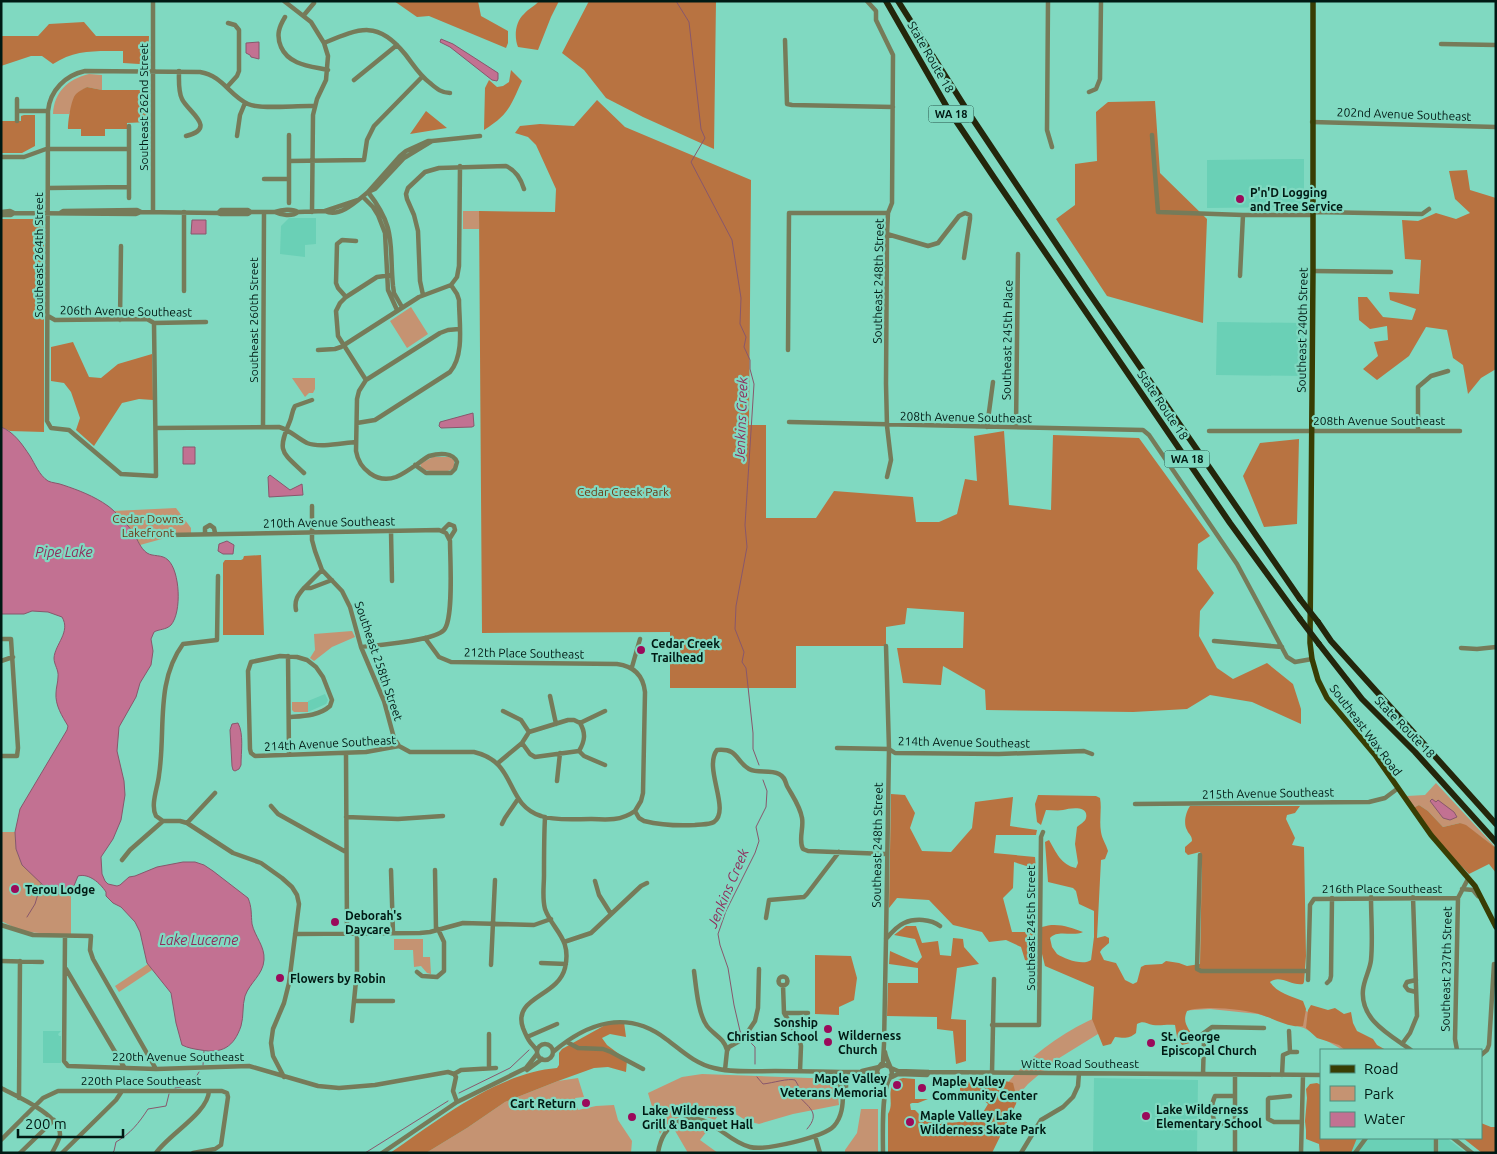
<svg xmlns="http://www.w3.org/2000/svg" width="1497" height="1154" viewBox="0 0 1497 1154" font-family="Ubuntu,sans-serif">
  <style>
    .built { fill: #6ad0b6 }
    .green { fill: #c59372 }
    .forest { fill: #b87341 }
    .water { fill: #c27192; stroke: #88576c }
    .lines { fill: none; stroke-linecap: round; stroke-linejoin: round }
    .stream { stroke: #88576c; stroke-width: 1 }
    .minor { stroke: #767b59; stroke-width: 4.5 }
    .major { stroke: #383d04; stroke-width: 5.5 }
    .highway { stroke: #23260b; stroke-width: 6 }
    .highway-bridge { stroke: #23260b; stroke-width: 6 }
    .poi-dot { fill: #9a0a5b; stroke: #80d9c1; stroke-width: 2 }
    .labels { text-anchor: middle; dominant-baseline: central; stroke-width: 4.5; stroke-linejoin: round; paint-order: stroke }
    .shield { fill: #80d9c1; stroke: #265348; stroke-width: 1 }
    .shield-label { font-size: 11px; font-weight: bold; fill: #001a14 }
    .street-label { font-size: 12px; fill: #001a14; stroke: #80d9c1 }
    .poi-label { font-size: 12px; font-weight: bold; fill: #001a14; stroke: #80d9c1; text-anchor: start }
    .park-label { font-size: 12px; fill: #6b3b17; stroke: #80d9c1 }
    .water-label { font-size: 14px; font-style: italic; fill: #8f2d5c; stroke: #80d9c1 }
  </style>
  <rect width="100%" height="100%" fill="#80d9c1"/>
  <!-- built -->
  <path class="built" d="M1304,159V207L1207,208V160Z
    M289,218H316V244L305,245V257L280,254L281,226Z
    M1217,322L1304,323V376L1216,375Z
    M325,694L328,700L326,704L308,712V701Z
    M43,1031H61L58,1034L59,1036H61V1063H43Z
    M1094,1078L1198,1080L1197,1153H1093Z
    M1348,1138H1434V1153H1348Z
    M1439,1138H1447L1466,1153H1439Z"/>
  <!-- green -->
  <path class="green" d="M89,74L102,75V90L87,87C70,97 77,100 69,114H53C54,92 68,79 89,74Z
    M463,211H479V229H463Z
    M411,307L428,334L407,348L390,321Z
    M292,378H315V389L313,393H309L305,397Z
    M433,457H449L454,460V468C447,474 431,472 422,469L420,464Z
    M176,508L191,528V536L169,537L140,545L134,533L113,511Z
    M352,631L355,637L332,647L314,661L310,658L315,650L314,634Z
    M292,702H308V712H294L292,710Z
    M1436,783L1496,848L1476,833L1460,823L1443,827L1428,811L1419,805L1413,808L1407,796L1425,795Z
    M1,832H15L16,849L22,865L57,894L67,895L71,893V935L24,932L1,921Z
    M394,939H423V957H430L431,974L427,973L421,966L414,967L413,950H394Z
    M148,964L152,970L119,992L115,986Z
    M1147,1000L1304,1010L1324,1020L1371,1050H1343L1304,1028L1258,1014L1210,1009L1178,1011L1098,1034L1056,1060L1028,1084L1013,1101L983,1153H888V1132H975C984,1118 992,1103 1002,1090C1026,1058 1062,1032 1099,1016C1115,1010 1131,1005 1147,1000Z
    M702,1074L836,1079L839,1105L793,1114L759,1124L747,1121L724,1107L715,1120C696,1111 671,1113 660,1134L648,1093L682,1077Z
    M578,1078L584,1097L575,1098L578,1110L596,1106L614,1105L618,1120L632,1141L631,1153H426L467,1128L505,1102L558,1081Z
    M861,1109H878V1153H845V1150L857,1133Z
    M686,1123H703L711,1126L700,1140L718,1153H688L674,1129Z"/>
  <!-- forest -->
  <path class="forest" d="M394,1H478L481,16L508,31V43L506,48L429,16L417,17Z
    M539,1H559L551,17L538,50L518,47C514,37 515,22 524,14C528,9 535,6 539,1Z
    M589,1H716L714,149L643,117L606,98L584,70L562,53Z
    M84,22L96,36H149L148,62L139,64L123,63V51C98,51 75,49 53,64L42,56H31L1,66V36H38L49,24Z
    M511,70L522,81C510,107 509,114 484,130L485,88L489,80L497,87L503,86L509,82Z
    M87,87L102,90H148V122L127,123V129H105V136H81V129H68C68,121 71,99 76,94C79,91 83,89 87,87Z
    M597,100L625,127L751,180L749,425H766V518H816L834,491L913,497L916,522H939L957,514L965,479L977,481L974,436L1004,431L1009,505L1051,510L1053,435L1139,438L1210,536L1198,544L1197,569L1214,593L1200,611L1199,636L1217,668L1233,679L1267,663L1293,684L1301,709V724L1252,702L1210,695L1187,709L1133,712L986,710L985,690L943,666L941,685L903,683L897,648H963L964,612L907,608L905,624L886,627V646H796V688H670V632L482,633L479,211L555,212L556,189L536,145L528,137L515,133L520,126L540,124L574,126Z
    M1155,101L1160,173L1207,219L1203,323L1107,296L1056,219L1075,205V164L1097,161L1096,112L1108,102Z
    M426,111L447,128L410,134Z
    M24,115H35V146L22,153H1V121H21V116Z
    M1467,170L1470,190L1496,198V369L1481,378L1468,394L1463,365L1453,358L1447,330L1426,327L1409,356L1377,380L1363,369L1378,356L1374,342L1388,340L1387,326L1370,329L1359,320L1358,297H1367L1383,317L1412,320L1416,309L1390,300L1389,292L1419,294L1421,260L1405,259L1402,220L1418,221L1436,213L1456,219L1470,213L1455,199L1449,171Z
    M1,219H39L44,221V432L10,431L1,427Z
    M73,342L89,377L101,378L118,364L152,354L153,400L139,399L122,403L94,446L76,430L80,418L71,392L64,383L51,381V347Z
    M1299,439L1297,524L1264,527L1243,476L1260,443Z
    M261,555L264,635H223V563L225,560H241L243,559L244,556Z
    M891,794L905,795L915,813L910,828L922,851L951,852L972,828L975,802L1013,797L1010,826L1037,830L1036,835H996L994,853L1035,857L1036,869L1014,862L1013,888L1003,898L1012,932H1036V963L1025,960L1021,947L1006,940L989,942L982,932L953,925L929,900L897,898L889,908Z
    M1038,795L1096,796L1100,798C1102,809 1099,820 1101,832C1102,839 1106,844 1108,851L1105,859L1101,860L1097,938L1105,936L1109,938V943L1102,949L1100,952L1104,960L1116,963L1125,980L1133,984L1137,982L1141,967L1145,965L1162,964L1166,961L1179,963L1187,966L1200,964L1202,856L1200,852L1188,855L1185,852V847L1192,841C1192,835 1189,835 1187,830C1183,823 1186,812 1190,806H1300L1295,813L1287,815L1286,819L1295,838L1292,845L1304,847L1306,956L1304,982L1303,984C1291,986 1280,974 1270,982C1277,993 1291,996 1303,1001L1306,1009L1303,1026C1289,1028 1275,1019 1262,1015C1245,1009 1203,1005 1187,1011C1181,1025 1191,1028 1193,1040L1190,1043L1182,1045L1177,1037L1175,1025C1167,1024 1161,1026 1153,1025C1146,1024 1144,1020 1137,1024L1136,1033C1129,1039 1124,1038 1115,1037L1111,1044L1103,1046L1092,1019L1094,987L1045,966L1042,954V927C1056,922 1070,927 1083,932C1072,937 1058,929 1050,938L1052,947L1057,954C1065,959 1083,966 1091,960L1094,937V911L1079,904L1076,891L1073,888L1048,882L1045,842L1049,840C1056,852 1061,865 1076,868L1078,863L1075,844L1077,827C1080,824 1085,822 1086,818C1089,805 1070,808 1063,810C1058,811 1052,810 1046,810L1041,825L1037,822L1035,804Z
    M1419,805L1428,811L1443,827L1460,823L1466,825L1496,848V873L1489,864L1469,874L1443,847L1413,808Z
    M906,926H916L922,943L938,941L940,955L951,956L953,938L963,939L964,947L979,964L957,968L951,1019L966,1020V1061L956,1064L953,1031L937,1029V1017L887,1016L888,983H918V968L889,964L890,951L917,963L922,957L915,939L894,935Z
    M815,955L851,956L857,978L854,1000L839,1007V1015L815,1014Z
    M1311,1005L1328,1010L1335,1008L1344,1014L1351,1012L1353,1023L1357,1031L1373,1039L1377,1045L1386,1050H1345L1339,1045L1317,1038L1306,1028L1308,1010Z
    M624,1022L626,1037L610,1034L602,1038L607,1045L627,1060L626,1072L608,1067L594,1068L558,1081L505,1102L467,1128L426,1153H390C438,1120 497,1073 557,1068L559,1065V1053L562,1049L607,1024Z
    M903,1078L915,1079V1099H928L918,1103H912L910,1104L911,1110H915L927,1122C946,1121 962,1128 977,1111L982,1114L988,1104L981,1098L971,1099L960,1095V1086L962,1082L1002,1080L1013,1083L1017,1099L1016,1104L992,1153H888V1114C895,1102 885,1093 896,1080Z
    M1317,1083L1321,1085V1138H1357L1351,1153H1320L1319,1144L1306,1139V1130L1305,1121L1307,1098L1306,1089L1310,1084Z
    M1481,1123L1491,1127H1496V1153H1482L1463,1138H1481Z"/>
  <!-- water -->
  <path class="water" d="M441,39L453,44L498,73V79L497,81L492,80L450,47L440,42Z
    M259,42V59L251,57L250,55L246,53V43Z
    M192,220H206V234H191Z
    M473,413L474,426L472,427L441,428L439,426L440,422Z
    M1,427C14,432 22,444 30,456C35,464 39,475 48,481C52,483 58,483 63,485C78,490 94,496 108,506C115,511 129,526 134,534C138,540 140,548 147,553C153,557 162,554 168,560C180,571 182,612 171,625C166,630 159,629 154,632L151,639L153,651L151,665L140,683L136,697L119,727L117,751L124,781L125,795L121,820L113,839L101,857L102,874L105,881L108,884L117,886L120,885L129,877L135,876L157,867L183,862H195L204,865L213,871L248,898C252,907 251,915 252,924C255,937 265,946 264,960C263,975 250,982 245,996C242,1006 244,1016 241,1026C234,1047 222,1054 201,1050C194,1049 188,1048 182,1045L176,1023L171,993L147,963L140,932L135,922L121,907L113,903L106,896V892C100,883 89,873 78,876L71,893L67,895L57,894L47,889L22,865L16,849L15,832L20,809L67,730L68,726C62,716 55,705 56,693C56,688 58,682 58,677C59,670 54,665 54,658C55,644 71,632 62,617L48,612L32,611L24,614H1Z
    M183,447H195V464H183Z
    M270,475L290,490L302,484L303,495L269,497L268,477Z
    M227,541L234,545L233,554H223L218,551L219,544Z
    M238,723C244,734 241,752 241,765L239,769L235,771L233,770L232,766L230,730L232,724Z
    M1432,799L1436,802L1438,800L1454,812L1457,817L1450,820L1443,818L1430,801Z"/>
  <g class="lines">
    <!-- stream -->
    <path class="stream" d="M676,1L689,22L701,129L705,138L691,162L732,240L741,298L740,324L746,337L744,347L750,360V369L754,384L745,525L747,547L736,606L735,629L744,652L742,662L746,668L753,733V749L759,765
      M27,917L35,904L41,884
      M742,1035L740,1031L734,1005L728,968L720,945L718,934L726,911L755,853L759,841L756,827L766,807L767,791L763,780
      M748,1040L755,1047V1064
      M203,1065L204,1051
      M757,1077L763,1084C773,1083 788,1078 795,1080L798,1085V1095C807,1107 822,1112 807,1129
      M175,1088L191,1085L199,1072
      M459,1093L510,1068L529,1050
      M112,1153L114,1151L116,1142C130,1134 139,1123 148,1109L166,1106L169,1094
      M365,1153L448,1101"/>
    <!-- minor -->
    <path class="minor" d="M284,1L311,22L324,43L328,56L326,80L317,99L313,115L312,212
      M867,1L876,11V20L893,55L892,203L888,213L887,234L886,384L887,426L891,460L887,477
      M1048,1L1047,130L1052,147
      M304,15L314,3
      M285,17C279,27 276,35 281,47C289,65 310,66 328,70
      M785,40L787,104L792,105L893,107
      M324,43C360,28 378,20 405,54C413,64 419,75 430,83C436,88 441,93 450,93
      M1441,44L1496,45
      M179,71C179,80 178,91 182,99C188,112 218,128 186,136
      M354,80L397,45
      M227,87L237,76L239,71V30L235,25L228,23
      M1089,92L1096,89L1100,79L1101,1
      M17,99V121
      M17,111H48
      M1312,122L1496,127
      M1152,135L1158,212L1243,215H1313
      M237,136L240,115L245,103
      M428,141H432L404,158L375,189L368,192L400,156L406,151Z
      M432,141L480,136
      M1,157H24L46,149H129
      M289,161L364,160L367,140L374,126L422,77
      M264,179H289
      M49,188L129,187
      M363,197L373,207L378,215L385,233L388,290L397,310
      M129,198V126
      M358,200L325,211C340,218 357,201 368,192C397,229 389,244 393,286L394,293L402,307
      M289,203V135
      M1,212L10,211L14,213L11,215H1
      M141,212L218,213L221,214H248L251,212L248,210H221L218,213
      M153,212V1
      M251,212H275
      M298,212C292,208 281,210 275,212C281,215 292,217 298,212L325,211
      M1313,212L1422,214L1429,209
      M14,213L136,214L141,212L137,210L63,211L60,213
      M887,234L928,246L938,243L959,216L965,213L970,215V219L964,258
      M1313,271L1391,272
      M1240,276L1243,215
      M451,285L457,277L459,266L460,166
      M184,291V212
      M423,295L420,281L418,231L414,215L407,199L406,194L408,188L425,172L439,168L506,166C515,170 521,179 524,189
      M346,297L338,288L336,283L337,244L342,240L356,241
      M48,316L55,320L147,319L154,323L206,322
      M120,320L121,246
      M154,323L156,476L121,474L69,430L51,428L47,421L48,111C50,90 66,75 85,71L200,72C223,76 229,95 248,104C261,110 298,105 314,106
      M318,350L335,349L341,347L419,297L451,285
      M788,350L789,213H888
      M366,380L338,336L336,311L340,303L346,297L377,277L392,275
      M789,422L1143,430L1149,435L1237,564L1287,657L1295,662L1312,659
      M357,423L375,420L450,372C465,355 459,322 459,300L457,294L451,285
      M263,427L264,212
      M987,427L993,382
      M1016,427L1018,254
      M156,428L279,427C290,430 297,438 307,443C320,448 342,443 356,442
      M1209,431H1460
      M1418,431V387L1431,376L1448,371
      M415,465L426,473H451L455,469L457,462C453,452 439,453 429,456C419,462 408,472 396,477C377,484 359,469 356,451L357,399L359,391L366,380L440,333L448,330L459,329
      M304,473C281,451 277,452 290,421C292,416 292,411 295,406L312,400
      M312,506V540L315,551L322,570L342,591L350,607L361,647L384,701L394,738L399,746
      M391,531L392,581
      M442,531L449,524L454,526L455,530L450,538
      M205,533V528L210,525L214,528L215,533
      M168,535L439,530L446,533L450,541C450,558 454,619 444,630C434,641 379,645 361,647
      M322,570L304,588H311L332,580
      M296,610C294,600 298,595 304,588
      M425,638L439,657L451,662L617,664C633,666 643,674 645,692L643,793L641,801L635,811
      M1,639H11L18,748L17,756H1
      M1214,641L1282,647
      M1461,648L1477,649L1496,647
      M288,656L289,754
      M1,661L13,657
      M632,667L640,639
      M550,696L556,724
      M503,711L521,720L529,732
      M289,717C303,716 319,716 330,706L332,700L323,677L316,667L307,660L297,657L280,656L251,662L248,671L250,749L251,753L255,756L366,752L399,746L410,752H474C518,762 504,804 541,816C554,821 576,819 591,819C607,820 621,821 635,811L639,818L644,821C661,825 678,826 695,825C701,824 709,825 714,822C731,810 703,768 717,750C739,748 735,761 749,769C758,774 769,769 779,774C785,777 785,781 787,786C793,797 800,806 802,818C804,828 798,840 803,849L808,851L886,854
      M580,723L605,711
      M522,743L530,754L535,757L579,751L584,756L605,765
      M837,748L889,749L895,753L999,754L1084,751L1092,754
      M346,754L347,933
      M498,763L522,743L529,732L568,720H574L580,723C586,733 585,741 579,751
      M557,781L560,753
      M1135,804L1369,802L1385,798L1397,789
      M271,806L278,814L346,852
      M346,817L398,819L443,816
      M163,821H180L187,823L233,853L261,863L282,878L292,887L297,895L299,904L289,983L284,1003L273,1029L271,1043L273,1056L284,1077
      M187,823L215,793
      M502,824L505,818L518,799
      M1200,855L1197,969L1201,971H1308
      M122,860L130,850L163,821L156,816C150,805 158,787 159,775C166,731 155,682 183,644L217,640L218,576
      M391,870L393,933
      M435,870L436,930
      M595,881L599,895L611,914
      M1462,889L1473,890L1478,896
      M1371,897C1371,918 1373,939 1371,960C1370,970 1364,979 1363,990C1360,1020 1390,1035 1411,1050
      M766,918L769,900L804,897L807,894L839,852
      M1,925L33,935L91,936L90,950L93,959L156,1069
      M295,934L420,933L430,932L463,923L534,925L551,919
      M65,936L64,1061L68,1066L156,1069L249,1066L318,1086L339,1088L375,1085L448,1072L454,1074L461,1070L496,1068
      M886,939C891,933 897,926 904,923C915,918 931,919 940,926
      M564,942L591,933L641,886L647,883
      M1,961L42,962
      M541,963L566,964
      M491,965L495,880
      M66,969L124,1067
      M694,971C696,986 698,1014 707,1026C714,1035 724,1038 727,1050
      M417,972L422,976L437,977L444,971V942L438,929
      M778.5 981a4.5 4.5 0 1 1 9 0a4.5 4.5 0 1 1-9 0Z
      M1308,980L1310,905L1314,899L1458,898
      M1416,980L1407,982L1405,986L1408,990L1416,992
      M1327,983L1330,980L1331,976L1332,898
      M783,985L784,1013L799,1038L801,1046L800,1071
      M355,1001H393
      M784,1013H808
      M352,1021L357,971V933
      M992,1025H1039L1041,837L1043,832
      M1289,1031L1290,1052
      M527,1037L557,1024
      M567,1042L578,1048L603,1049L611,1052L643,1069
      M1402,1044L1410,1033L1417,1016L1413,897
      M537 1052a8 8 0 1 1 16 0a8 8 0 1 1-16 0Z
      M1457,1050L1455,1039L1458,898L1468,879
      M537,1051C535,1047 532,1045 530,1042C527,1038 525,1033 523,1028C512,997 558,997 565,968C572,938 553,931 545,909C542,898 544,885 544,875C544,856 544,836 545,817
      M553,1052C587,1023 627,1009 666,1039C681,1050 695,1064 714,1068C734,1073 755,1071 775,1071C803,1071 831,1072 859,1072L875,1075L878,1077
      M885,1052C886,1060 892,1067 892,1074L886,1080L879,1078L877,1071L879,1067L885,1065L890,1067
      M1481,1055L1487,1050L1489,1045L1494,964
      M879,1067L883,1062L884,1044L886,939L889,749L886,646
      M489,1068V1034
      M891,1068L898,1071L929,1072L1321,1075
      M527,1070L542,1059
      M725,1070L727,1051L729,1047L743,1039L755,1021L758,1008L759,969
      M862,1071L879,1067
      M840,1072V1087L843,1093L846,1087V1072
      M992,1073L994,979
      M454,1074L456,1077L453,1091L457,1102
      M1203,1074L1204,1040L1201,1035L1212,1027L1264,1028
      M1282,1075L1283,1055L1290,1052H1297
      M892,1077L898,1074L927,1075L929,1072
      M1,1088C16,1096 61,1115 60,1135C59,1141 55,1147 52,1153
      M1290,1096L1269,1098L1268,1099V1119L1274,1122H1302
      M19,1098L20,961
      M1235,1124H1217C1211,1118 1211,1104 1215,1096H1235
      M815,1136L820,1153
      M1436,1138V1153
      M1453,1138L1472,1153
      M1,1140L43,1098L58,1091H222L227,1093L228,1097L221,1145L215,1149L193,1153
      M20,1153L54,1120
      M62,1153L116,1100L122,1091
      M156,1153C169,1134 208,1113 209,1091
      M382,1153L457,1102L526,1068L537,1054
      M658,1153C660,1140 665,1128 678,1122C708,1108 724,1141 750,1147C765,1151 824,1137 834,1126C842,1117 843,1105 843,1093
      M883,1153C883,1137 881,1089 890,1078
      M1021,1153L1041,1120L1063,1107L1073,1097L1078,1086L1079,1073
      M1235,1153V1075
      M1301,1153L1303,1075
      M1355,1153L1366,1138"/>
    <!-- major -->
    <path class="major" d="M1313,1V271L1310,643L1312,659L1318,680L1327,698L1375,755L1431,835L1475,886L1496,927"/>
    <!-- highway -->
    <path class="highway" d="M886,1L948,109L995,179L1230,523L1300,619
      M898,1L972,118L1087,290L1300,599
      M1318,622L1331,641L1496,824
      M1319,644L1362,699L1415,752L1496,842"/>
    <!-- highway-bridge -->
    <path class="highway-bridge" d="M1300,599L1318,622
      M1300,619L1319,644"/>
  </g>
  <!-- markers -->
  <g class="poi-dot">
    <circle cx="1240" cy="199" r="5"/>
    <circle cx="641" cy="650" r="5"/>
    <circle cx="15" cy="889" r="5"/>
    <circle cx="335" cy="922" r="5"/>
    <circle cx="280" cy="978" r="5"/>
    <circle cx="828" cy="1029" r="5"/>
    <circle cx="828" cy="1042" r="5"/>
    <circle cx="1151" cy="1043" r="5"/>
    <circle cx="897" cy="1085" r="5"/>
    <circle cx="922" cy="1088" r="5"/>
    <circle cx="586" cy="1103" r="5"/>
    <circle cx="1146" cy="1116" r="5"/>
    <circle cx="632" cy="1117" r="5"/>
    <circle cx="910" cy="1122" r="5"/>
  </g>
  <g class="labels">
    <!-- shield labels -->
    <g class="shield">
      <rect x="928.5" y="105.5" width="45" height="17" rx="4"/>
      <rect x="1164.5" y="450.5" width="45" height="17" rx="4"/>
    </g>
    <g class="shield-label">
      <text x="951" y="114">WA 18</text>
      <text x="1187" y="459">WA 18</text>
    </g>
    <!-- street labels -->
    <g class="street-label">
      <text transform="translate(931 57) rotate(60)">State Route 18</text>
      <text transform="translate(143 107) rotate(-90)">Southeast 262nd Street</text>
      <text transform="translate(1404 114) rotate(2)">202nd Avenue Southeast</text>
      <text transform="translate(38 255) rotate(-90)">Southeast 264th Street</text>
      <text transform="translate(878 281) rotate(-89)">Southeast 248th Street</text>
      <text transform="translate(126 311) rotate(1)">206th Avenue Southeast</text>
      <text transform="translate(253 320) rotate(-90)">Southeast 260th Street</text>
      <text transform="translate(1302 330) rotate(-89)">Southeast 240th Street</text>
      <text transform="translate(1007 340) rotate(-89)">Southeast 245th Place</text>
      <text transform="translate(1163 405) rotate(56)">State Route 18</text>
      <text transform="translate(966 417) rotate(1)">208th Avenue Southeast</text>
      <text x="1379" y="420">208th Avenue Southeast</text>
      <text transform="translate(329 522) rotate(-1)">210th Avenue Southeast</text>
      <text transform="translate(524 653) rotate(1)">212th Place Southeast</text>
      <text transform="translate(379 661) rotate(71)">Southeast 258th Street</text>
      <text transform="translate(1405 727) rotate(46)">State Route 18</text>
      <text transform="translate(1366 730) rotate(53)">Southeast Wax Road</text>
      <text transform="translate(964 742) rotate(1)">214th Avenue Southeast</text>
      <text transform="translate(330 743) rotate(-3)">214th Avenue Southeast</text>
      <text transform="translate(1268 793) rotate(-1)">215th Avenue Southeast</text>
      <text transform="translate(877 845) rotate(-89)">Southeast 248th Street</text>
      <text x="1382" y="888">216th Place Southeast</text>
      <text transform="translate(1030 928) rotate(-90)">Southeast 245th Street</text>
      <text transform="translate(1446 969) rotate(-89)">Southeast 237th Street</text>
      <text x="178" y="1056">220th Avenue Southeast</text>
      <text x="1080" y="1063">Witte Road Southeast</text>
      <text x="141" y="1080">220th Place Southeast</text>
    </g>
    <!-- poi labels -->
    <g class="poi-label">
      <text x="1250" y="192">P'n'D Logging<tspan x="1250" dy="14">and Tree Service</tspan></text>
      <text x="651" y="643">Cedar Creek<tspan x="651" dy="14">Trailhead</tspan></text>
      <text x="25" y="889">Terou Lodge</text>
      <text x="345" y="915">Deborah's<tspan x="345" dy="14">Daycare</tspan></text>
      <text x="290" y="978">Flowers by Robin</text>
      <text x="818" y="1022" text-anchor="end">Sonship<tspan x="818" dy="14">Christian School</tspan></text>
      <text x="838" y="1035">Wilderness<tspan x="838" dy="14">Church</tspan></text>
      <text x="1161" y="1036">St. George<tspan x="1161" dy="14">Episcopal Church</tspan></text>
      <text x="887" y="1078" text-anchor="end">Maple Valley<tspan x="887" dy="14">Veterans Memorial</tspan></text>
      <text x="932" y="1081">Maple Valley<tspan x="932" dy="14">Community Center</tspan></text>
      <text x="576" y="1103" text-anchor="end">Cart Return</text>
      <text x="1156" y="1109">Lake Wilderness<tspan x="1156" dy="14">Elementary School</tspan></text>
      <text x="642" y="1110">Lake Wilderness<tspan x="642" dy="14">Grill &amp; Banquet Hall</tspan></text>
      <text x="920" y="1115">Maple Valley Lake<tspan x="920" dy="14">Wilderness Skate Park</tspan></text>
    </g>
    <!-- park labels -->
    <g class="park-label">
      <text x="623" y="491">Cedar Creek Park</text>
      <text x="148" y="518">Cedar Downs<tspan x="148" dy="14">Lakefront</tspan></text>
    </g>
    <!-- water labels -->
    <g class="water-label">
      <text transform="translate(741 419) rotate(-88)">Jenkins Creek</text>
      <text x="64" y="552">Pipe Lake</text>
      <text transform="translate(728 888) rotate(-67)">Jenkins Creek</text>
      <text x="199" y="940">Lake Lucerne</text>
    </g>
  </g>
  <!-- border -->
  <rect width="1497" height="1154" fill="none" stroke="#001a14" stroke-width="5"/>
  <!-- legend -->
  <rect x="1320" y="1049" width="162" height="90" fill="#80d9c1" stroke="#4d8d7c"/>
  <rect x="1330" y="1065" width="25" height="8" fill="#383d04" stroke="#4d8d7c"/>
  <text x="1364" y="1074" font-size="15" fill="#001a14">Road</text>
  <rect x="1330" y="1086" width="25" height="15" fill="#c59372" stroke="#4d8d7c"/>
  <text x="1364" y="1099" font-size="15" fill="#001a14">Park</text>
  <rect x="1330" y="1112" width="25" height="15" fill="#c27192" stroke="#4d8d7c"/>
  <text x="1364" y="1124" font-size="15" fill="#001a14">Water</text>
  <!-- scale -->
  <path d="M18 1129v8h105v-8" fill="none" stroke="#001a14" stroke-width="2.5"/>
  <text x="25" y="1129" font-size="15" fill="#001a14" stroke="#80d9c1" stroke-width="4" paint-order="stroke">200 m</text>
</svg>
